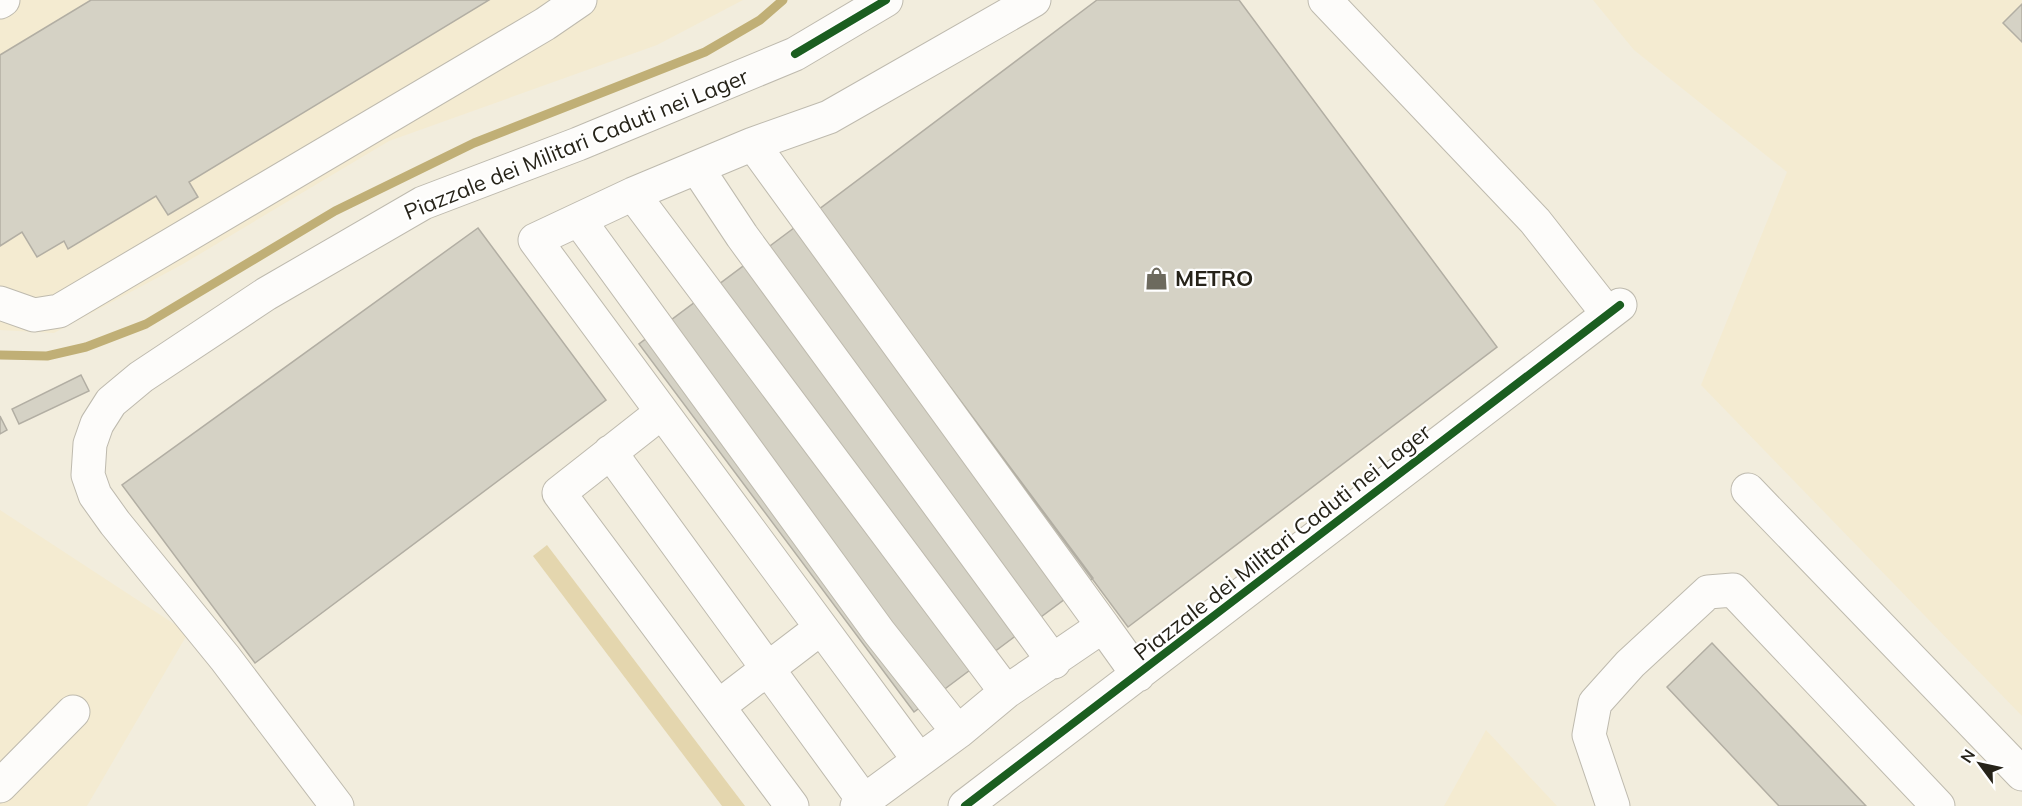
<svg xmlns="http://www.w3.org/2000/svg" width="2022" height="806" viewBox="0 0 2022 806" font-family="Mulish,sans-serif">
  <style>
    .built { fill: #f4ebd1 }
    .green { fill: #e4d6ae }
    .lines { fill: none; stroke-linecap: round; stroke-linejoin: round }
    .stream { stroke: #c0af76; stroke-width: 9 }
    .building { fill: #d5d2c5; stroke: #b2aea3; stroke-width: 1.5 }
    .minor-casing { stroke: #bebaae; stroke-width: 35 }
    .minor { stroke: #fdfcfa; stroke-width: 33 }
    .cycleway-casing { stroke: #fff; stroke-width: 11 }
    .cycleway { stroke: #1b5e20; stroke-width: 8 }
    .labels { text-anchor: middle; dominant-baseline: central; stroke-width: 4.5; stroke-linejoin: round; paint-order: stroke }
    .street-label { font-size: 22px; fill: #262319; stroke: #fff }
    .poi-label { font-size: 22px; font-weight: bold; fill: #262319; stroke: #fff; text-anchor: start }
  </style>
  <rect width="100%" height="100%" fill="#f2eddd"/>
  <!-- built -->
  <path class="built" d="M0,0H743L657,45L389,141L183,264L54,333L0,330Z
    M1593,0H2022V716L1701,385L1787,172L1634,50Z
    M0,510L188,633L87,806H0Z
    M1486,730L1557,806H1444Z"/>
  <!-- green -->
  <path class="green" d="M547,545L745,806H722L533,556Z"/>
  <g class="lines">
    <!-- stream -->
    <path class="stream" d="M0,355L47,356L86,347L146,324L335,211L474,143L705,52L760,20L783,0"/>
  </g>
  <!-- building -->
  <path class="building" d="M91,0H489L189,182L198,197L168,215L156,196L68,249L64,241L37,257L22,232L0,246V55Z
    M1097,0H1239L1497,347L1128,627L818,210Z
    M2022,4V42L2003,23Z
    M818,210L1093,578L914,712L639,344Z
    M478,228L606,400L255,663L122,485Z
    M81,375L89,391L19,424L12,409Z
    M0,416L7,430L0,434Z
    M1712,643L1866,806H1779L1667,687Z"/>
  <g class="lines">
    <defs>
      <path id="minor" d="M1325,0L1535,221L1608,314
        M0,2L3,0
        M753,144L1103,626
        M697,168L742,236L1054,662
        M633,194L1006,692
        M579,220L879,632L958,732
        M0,303L34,315L59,311L545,24L580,0
        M662,412L559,493L792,806
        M610,452L864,801
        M1748,490L2022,774
        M719,706L821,628
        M919,760L535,240L633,194L753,144L829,117L1034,0
        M0,786L73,712
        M337,806L225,658L115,523L95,495L88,475L90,444L97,424L111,402L141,377L266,294L423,203L578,144L795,54L886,0
        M857,806L958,732L1006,692L1103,626L1138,675
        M965,806L1620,305
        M1613,806L1589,735L1595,703L1630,664L1708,592L1733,590L1938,806"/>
    </defs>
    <!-- minor casing -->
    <use href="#minor" class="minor-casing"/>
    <!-- minor -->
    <use href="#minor" class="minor"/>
    <defs>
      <path id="cycleway" d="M795,54L886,0
        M965,806L1620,305"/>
    </defs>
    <!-- cycleway casing -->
    <use href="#cycleway" class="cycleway-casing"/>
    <!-- cycleway -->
    <use href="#cycleway" class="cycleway"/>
  </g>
  <!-- icons -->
  <defs>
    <symbol id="shop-bare" viewBox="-9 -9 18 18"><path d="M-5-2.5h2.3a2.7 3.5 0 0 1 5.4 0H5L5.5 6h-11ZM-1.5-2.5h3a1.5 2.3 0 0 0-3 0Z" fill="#6d6a5e" stroke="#fff" stroke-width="2.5" paint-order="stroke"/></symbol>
  </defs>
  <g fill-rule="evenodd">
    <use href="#shop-bare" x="1140" y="262" width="33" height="33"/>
  </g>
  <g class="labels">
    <!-- street labels -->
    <g class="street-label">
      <text transform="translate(576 144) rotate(-22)">Piazzale dei Militari Caduti nei Lager</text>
      <text transform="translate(1282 542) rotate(-38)">Piazzale dei Militari Caduti nei Lager</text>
    </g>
    <!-- poi labels -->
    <g class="poi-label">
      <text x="1175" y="278">METRO</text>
    </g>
  </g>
  <!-- north arrow -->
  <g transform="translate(1980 764) rotate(303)" stroke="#ffffff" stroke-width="4.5" paint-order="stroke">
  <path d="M0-4.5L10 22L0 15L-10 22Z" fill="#262319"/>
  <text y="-9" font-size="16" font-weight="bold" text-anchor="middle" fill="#262319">N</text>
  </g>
</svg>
